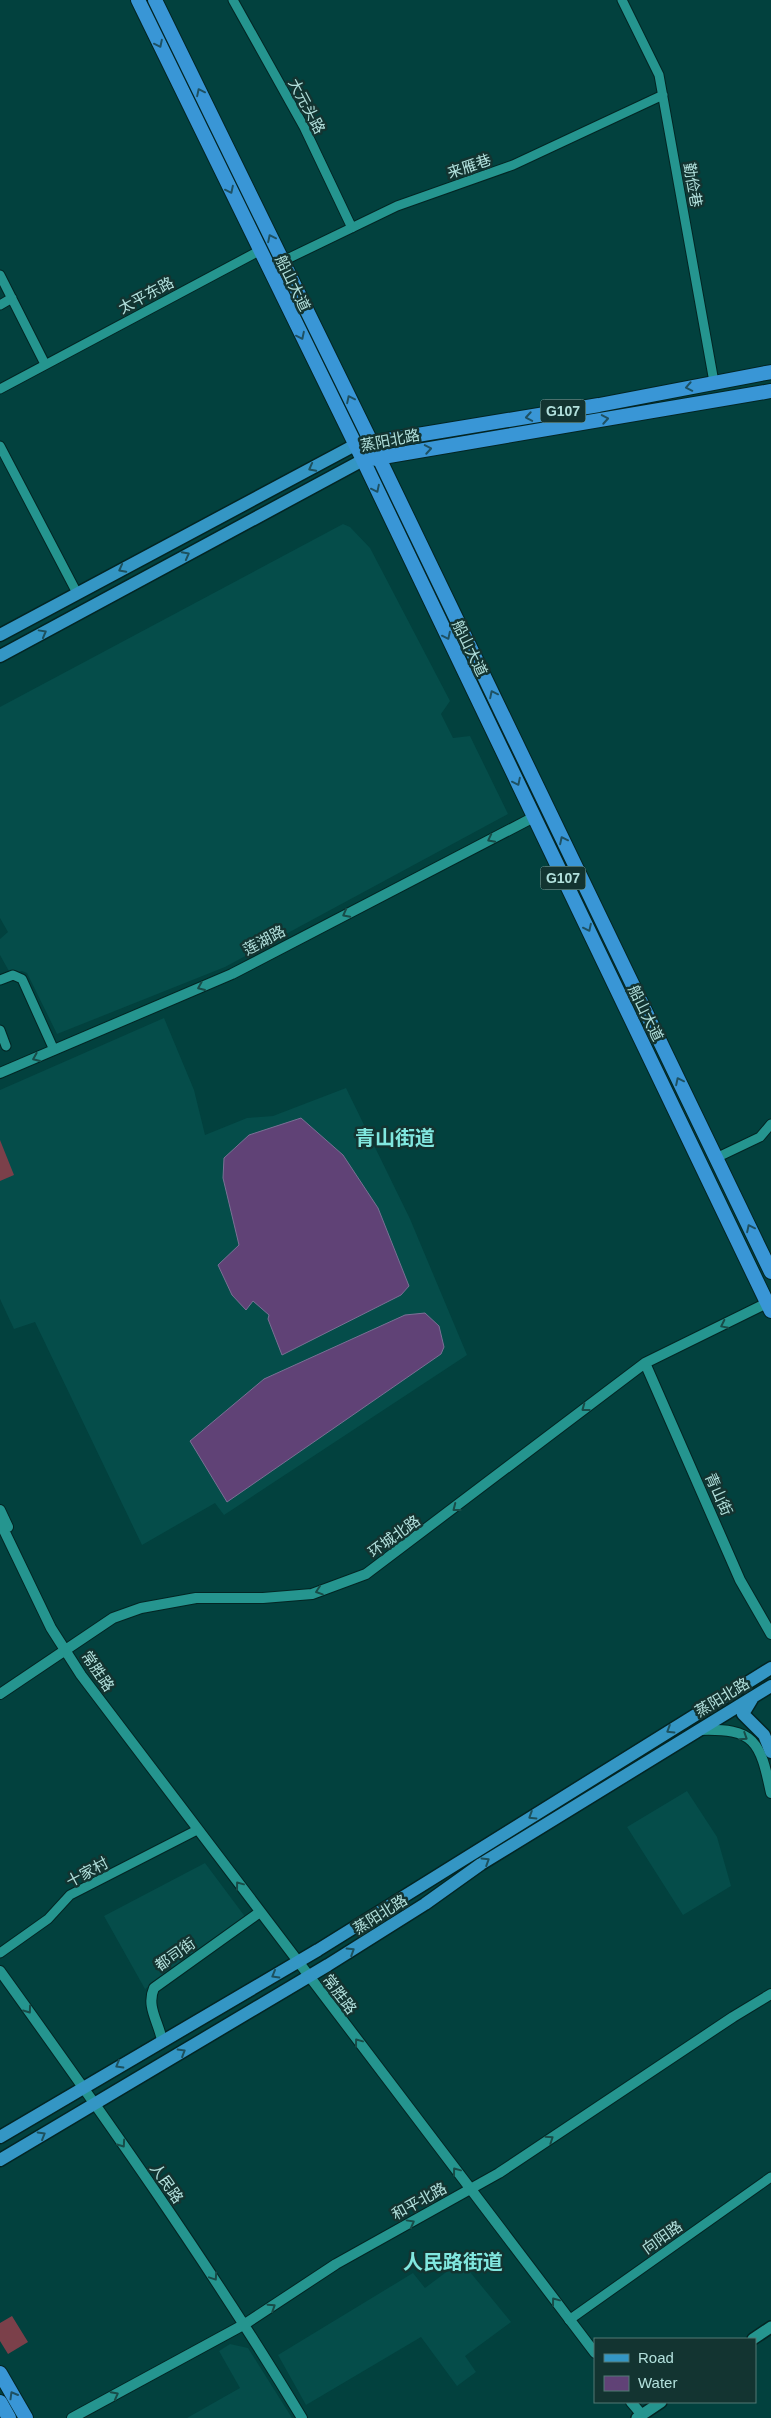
<svg xmlns="http://www.w3.org/2000/svg" width="771" height="2418" viewBox="0 0 771 2418" font-family="Helvetica,'Noto Sans SC',sans-serif">
  <style>
    .built { fill: #054d4a }
    .green { fill: #7b404a }
    .water { fill: #604276; stroke: #797195 }
    .lines { fill: none; stroke-linecap: round; stroke-linejoin: round }
    .minor-casing { stroke: #032523; stroke-width: 11 }
    .tertiary-casing { stroke: #032523; stroke-width: 12 }
    .secondary-casing { stroke: #032523; stroke-width: 14 }
    .primary-casing { stroke: #032523; stroke-width: 15 }
    .trunk-casing { stroke: #032523; stroke-width: 16 }
    .minor { stroke: #25958f; stroke-width: 9 }
    .tertiary { stroke: #25958f; stroke-width: 10 }
    .secondary { stroke: #25958f; stroke-width: 11 }
    .primary { stroke: #3496c4; stroke-width: 12 }
    .trunk { stroke: #3996d6; stroke-width: 14 }
    .oneway { stroke: #1e5163 }
    .oneway2 { stroke: #1d515d }
    .oneway3 { stroke: #184c48 }
    .labels { text-anchor: middle; dominant-baseline: central; stroke-width: 5; stroke-linejoin: round; paint-order: stroke }
    .shield { fill: #133431; stroke: #82aca9; stroke-width: 1 }
    .shield-label { font-size: 14px; font-weight: bold; fill: #b2e0dc }
    .street-label { font-size: 15px; fill: #b2e0dc; stroke: #133431 }
    .district-label { font-size: 20px; font-weight: bold; fill: #81e7df; stroke: #133431 }
  </style>
  <rect width="100%" height="100%" fill="#02413e"/>
  <!-- built -->
  <path class="built" d="M343,524L350,527L370,548L450,701L441,714L453,738L470,736L508,814L225,967L57,1034L27,973L22,971L10,973L0,955V939L8,932L0,918V707Z
    M164,1018L194,1090L205,1135L247,1118L273,1116L346,1088L410,1219L467,1355L224,1515L215,1503L142,1545L35,1322L14,1329L0,1299V1090Z
    M687,1791L717,1837L731,1886L683,1915L627,1827Z
    M205,1863L246,1918L145,1989L104,1916Z
    M461,2261L511,2322L465,2356L476,2372L457,2386L421,2337L306,2405L278,2355L413,2273L425,2288Z
    M230,2344L248,2348L292,2418H187L240,2388L219,2351Z"/>
  <!-- green -->
  <path class="green" d="M0,1140L14,1175L0,1181Z
    M12,2316L28,2342L8,2354L0,2341V2323Z"/>
  <!-- water -->
  <path class="water" d="M301,1118L343,1155L378,1208L409,1286L401,1295L282,1355L268,1319L269,1315L253,1301L246,1310L232,1295L218,1265L239,1245L223,1178L224,1158L249,1135Z
    M425,1313L439,1326L444,1347L441,1354L227,1502L190,1441L264,1379L405,1315Z"/>
  <g class="lines">
    <defs>
      <path id="minor" d="M233,0L304,127L352,228
        M622,0L659,75L714,382
        M283,261L397,206L513,165L663,95
        M0,275L45,364
        M0,305L12,298
        M0,389L259,251
        M0,446L77,593
        M0,980L13,975L22,979L54,1050
        M0,1030L6,1046
        M716,1158L760,1137L771,1124
        M0,1953L48,1919L70,1895L197,1830
        M569,2320L771,2177"/>
      <path id="tertiary" d="M0,1073L232,974L534,817
        M645,1363L740,1580L771,1634
        M0,1510L8,1527
        M0,1522L51,1628L81,1675L595,2353
        M0,1694L113,1618L141,1608L196,1598H263L312,1594L366,1574L645,1363L767,1303
        M699,1730C755,1728 760,1741 771,1793
        M0,1971C105,2117 209,2264 302,2418
        M162,2040C158,2021 146,2006 154,1988L260,1912
        M631,2402L642,2415
        M72,2418L245,2324L336,2264L499,2173L733,2017L771,1994"/>
      <path id="secondary" d="M753,2339L771,2327
        M637,2418L661,2402"/>
      <path id="primary" d="M0,635L355,445
        M0,656L363,460
        M752,1699L743,1714L764,1735L771,1752
        M0,2137L318,1950L771,1668
        M0,2160L328,1965L425,1904L481,1864L771,1686"/>
      <path id="trunk" d="M138,0L363,460L771,1311
        M155,0L379,458L771,1272
        M363,444L599,405L771,372
        M371,459L771,391
        M0,2373L26,2418
        M0,2402L9,2418"/>
    </defs>
    <!-- minor casing -->
    <use href="#minor" class="minor-casing"/>
    <!-- tertiary casing -->
    <use href="#tertiary" class="tertiary-casing"/>
    <!-- secondary casing -->
    <use href="#secondary" class="secondary-casing"/>
    <!-- primary casing -->
    <use href="#primary" class="primary-casing"/>
    <!-- trunk casing -->
    <use href="#trunk" class="trunk-casing"/>
    <!-- minor -->
    <use href="#minor" class="minor"/>
    <!-- tertiary -->
    <use href="#tertiary" class="tertiary"/>
    <!-- secondary -->
    <use href="#secondary" class="secondary"/>
    <!-- primary -->
    <use href="#primary" class="primary"/>
    <!-- trunk -->
    <use href="#trunk" class="trunk"/>
  </g>
  <!-- one-way arrows -->
  <defs><path id="oneway-chevron" d="M-2-3.5L2.5 0L-2 3.5" fill="none" stroke-width="1.6" stroke-linecap="round" stroke-linejoin="round" transform="scale(1.25)"/></defs>
  <g class="oneway">
    <use href="#oneway-chevron" transform="translate(159 44) rotate(64)"/>
    <use href="#oneway-chevron" transform="translate(200 92) rotate(-116)"/>
    <use href="#oneway-chevron" transform="translate(230 190) rotate(64)"/>
    <use href="#oneway-chevron" transform="translate(271 238) rotate(-116)"/>
    <use href="#oneway-chevron" transform="translate(301 336) rotate(64)"/>
    <use href="#oneway-chevron" transform="translate(689 387) rotate(169)"/>
    <use href="#oneway-chevron" transform="translate(350 399) rotate(-116)"/>
    <use href="#oneway-chevron" transform="translate(529 417) rotate(170)"/>
    <use href="#oneway-chevron" transform="translate(605 419) rotate(-10)"/>
    <use href="#oneway-chevron" transform="translate(428 449) rotate(-10)"/>
    <use href="#oneway-chevron" transform="translate(376 489) rotate(64)"/>
    <use href="#oneway-chevron" transform="translate(447 636) rotate(64)"/>
    <use href="#oneway-chevron" transform="translate(493 694) rotate(-116)"/>
    <use href="#oneway-chevron" transform="translate(517 782) rotate(64)"/>
    <use href="#oneway-chevron" transform="translate(563 840) rotate(-116)"/>
    <use href="#oneway-chevron" transform="translate(588 928) rotate(64)"/>
    <use href="#oneway-chevron" transform="translate(679 1081) rotate(-116)"/>
    <use href="#oneway-chevron" transform="translate(750 1228) rotate(-116)"/>
    <use href="#oneway-chevron" transform="translate(13 2395) rotate(-120)"/>
  </g>
  <g class="oneway2">
    <use href="#oneway-chevron" transform="translate(312 468) rotate(152)"/>
    <use href="#oneway-chevron" transform="translate(186 555) rotate(-28)"/>
    <use href="#oneway-chevron" transform="translate(122 569) rotate(152)"/>
    <use href="#oneway-chevron" transform="translate(43 633) rotate(-29)"/>
    <use href="#oneway-chevron" transform="translate(670 1730) rotate(148)"/>
    <use href="#oneway-chevron" transform="translate(532 1816) rotate(148)"/>
    <use href="#oneway-chevron" transform="translate(486 1861) rotate(-32)"/>
    <use href="#oneway-chevron" transform="translate(351 1951) rotate(-32)"/>
    <use href="#oneway-chevron" transform="translate(275 1975) rotate(150)"/>
    <use href="#oneway-chevron" transform="translate(182 2052) rotate(-31)"/>
    <use href="#oneway-chevron" transform="translate(119 2065) rotate(150)"/>
    <use href="#oneway-chevron" transform="translate(42 2135) rotate(-30)"/>
  </g>
  <g class="oneway3">
    <use href="#oneway-chevron" transform="translate(491 839) rotate(153)"/>
    <use href="#oneway-chevron" transform="translate(346 914) rotate(152)"/>
    <use href="#oneway-chevron" transform="translate(201 987) rotate(157)"/>
    <use href="#oneway-chevron" transform="translate(36 1058) rotate(157)"/>
    <use href="#oneway-chevron" transform="translate(724 1325) rotate(154)"/>
    <use href="#oneway-chevron" transform="translate(585 1408) rotate(143)"/>
    <use href="#oneway-chevron" transform="translate(456 1508) rotate(142)"/>
    <use href="#oneway-chevron" transform="translate(319 1591) rotate(161)"/>
    <use href="#oneway-chevron" transform="translate(744 1737) rotate(33)"/>
    <use href="#oneway-chevron" transform="translate(239 1885) rotate(-127)"/>
    <use href="#oneway-chevron" transform="translate(28 2010) rotate(54)"/>
    <use href="#oneway-chevron" transform="translate(358 2042) rotate(-127)"/>
    <use href="#oneway-chevron" transform="translate(550 2139) rotate(-34)"/>
    <use href="#oneway-chevron" transform="translate(122 2144) rotate(55)"/>
    <use href="#oneway-chevron" transform="translate(456 2171) rotate(-127)"/>
    <use href="#oneway-chevron" transform="translate(411 2223) rotate(-29)"/>
    <use href="#oneway-chevron" transform="translate(214 2277) rotate(56)"/>
    <use href="#oneway-chevron" transform="translate(555 2301) rotate(-127)"/>
    <use href="#oneway-chevron" transform="translate(272 2307) rotate(-33)"/>
    <use href="#oneway-chevron" transform="translate(115 2395) rotate(-28)"/>
  </g>
  <g class="labels">
    <!-- shield labels -->
    <g class="shield">
      <rect x="540.5" y="399.5" width="45" height="23" rx="4"/>
      <rect x="540.5" y="866.5" width="45" height="23" rx="4"/>
    </g>
    <g class="shield-label">
      <text x="563" y="411">G107</text>
      <text x="563" y="878">G107</text>
    </g>
    <!-- street labels -->
    <g class="street-label">
      <text transform="translate(307 106) rotate(62)">大元头路</text>
      <text transform="translate(469 166) rotate(-19)">来雁巷</text>
      <text transform="translate(693 185) rotate(80)">勤俭巷</text>
      <text transform="translate(293 283) rotate(64)">船山大道</text>
      <text transform="translate(146 295) rotate(-28)">太平东路</text>
      <text transform="translate(390 440) rotate(-11)">蒸阳北路</text>
      <text transform="translate(470 648) rotate(64)">船山大道</text>
      <text transform="translate(264 940) rotate(-28)">莲湖路</text>
      <text transform="translate(646 1013) rotate(64)">船山大道</text>
      <text transform="translate(719 1494) rotate(66)">青山街</text>
      <text transform="translate(394 1536) rotate(-36)">环城北路</text>
      <text transform="translate(98 1671) rotate(56)">常胜路</text>
      <text transform="translate(722 1697) rotate(-31)">蒸阳北路</text>
      <text transform="translate(87 1872) rotate(-28)">十家村</text>
      <text transform="translate(380 1914) rotate(-32)">蒸阳北路</text>
      <text transform="translate(175 1954) rotate(-35)">都司街</text>
      <text transform="translate(340 1994) rotate(53)">常胜路</text>
      <text transform="translate(167 2183) rotate(55)">人民路</text>
      <text transform="translate(419 2201) rotate(-29)">和平北路</text>
      <text transform="translate(662 2237) rotate(-35)">向阳路</text>
    </g>
    <!-- district labels -->
    <g class="district-label">
      <text x="395" y="1138">青山街道</text>
      <text x="453" y="2262">人民路街道</text>
    </g>
  </g>
  <!-- legend -->
  <rect x="594" y="2338" width="162" height="65" fill="#133431" stroke="#537975"/>
  <rect x="604" y="2354" width="25" height="8" fill="#3496c4" stroke="#537975"/>
  <text x="638" y="2363" font-size="15" fill="#b2e0dc">Road</text>
  <rect x="604" y="2376" width="25" height="15" fill="#604276" stroke="#537975"/>
  <text x="638" y="2388" font-size="15" fill="#b2e0dc">Water</text>
</svg>
